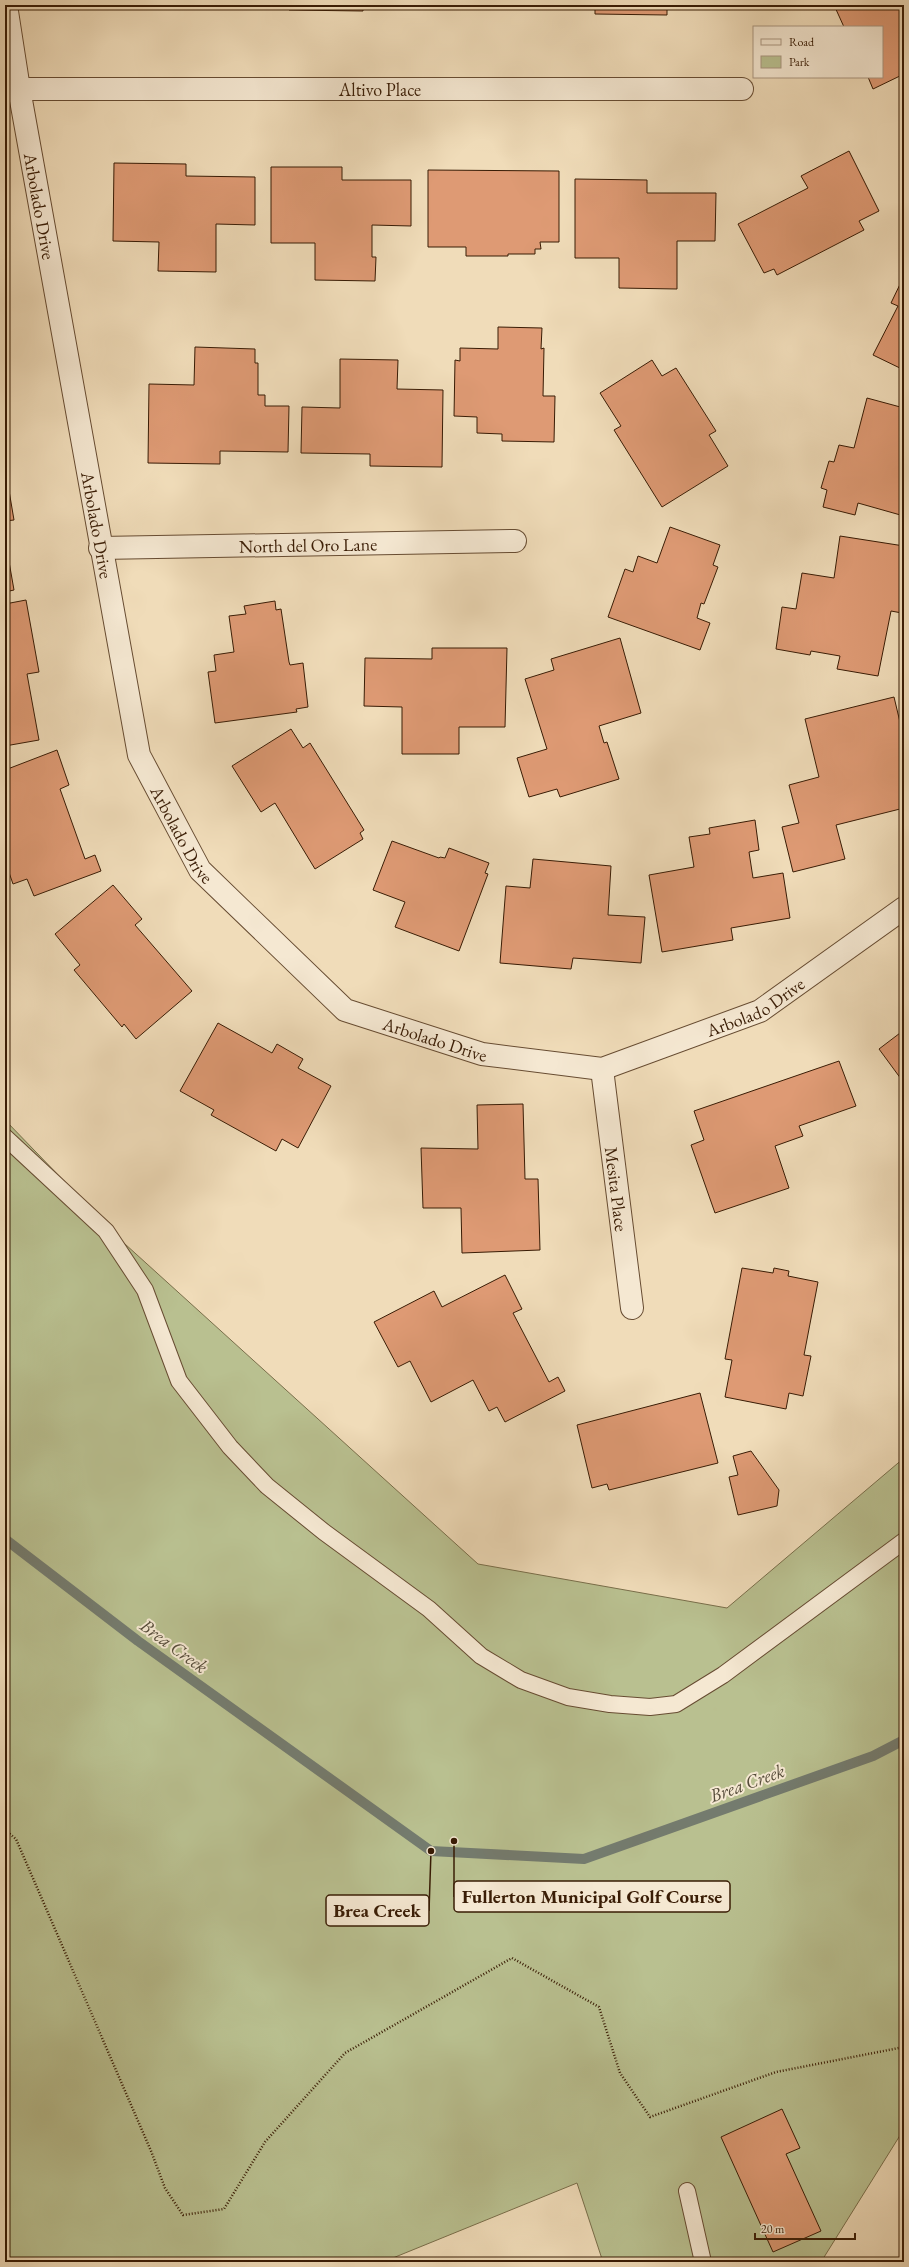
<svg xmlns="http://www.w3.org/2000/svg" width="909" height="2267" viewBox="0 0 909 2267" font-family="'EB Garamond',serif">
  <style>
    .green { fill: #b9c090; stroke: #796e4a }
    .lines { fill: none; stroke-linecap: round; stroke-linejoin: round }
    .stream { stroke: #747b6e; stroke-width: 10 }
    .building { fill: #de9a74; stroke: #391c05 }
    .service-casing { stroke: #674c32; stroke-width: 18 }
    .minor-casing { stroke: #674c32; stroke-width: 24 }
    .path { stroke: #391c05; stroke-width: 2.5; stroke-dasharray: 1 2; stroke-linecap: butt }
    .service { stroke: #f5e8d2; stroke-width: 16 }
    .minor { stroke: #f5e8d2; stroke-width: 22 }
    .labels { text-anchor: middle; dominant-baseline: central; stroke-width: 4; stroke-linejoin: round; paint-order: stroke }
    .street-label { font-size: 18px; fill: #391c05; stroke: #f5e8d2 }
    .water-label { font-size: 19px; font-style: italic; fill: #564c3a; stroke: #f5e8d2 }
    .leader { fill: none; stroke: #391c05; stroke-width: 1.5 }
    .callout-dot { fill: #391c05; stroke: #f5e8d2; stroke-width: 1.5 }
    .callout { fill: #f5e8d2; stroke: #391c05; stroke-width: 1.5 }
    .callout-label { font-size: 19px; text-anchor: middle; font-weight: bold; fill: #391c05 }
  </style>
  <rect width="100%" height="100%" fill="#f0dcb9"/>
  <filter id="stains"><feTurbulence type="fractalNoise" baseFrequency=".005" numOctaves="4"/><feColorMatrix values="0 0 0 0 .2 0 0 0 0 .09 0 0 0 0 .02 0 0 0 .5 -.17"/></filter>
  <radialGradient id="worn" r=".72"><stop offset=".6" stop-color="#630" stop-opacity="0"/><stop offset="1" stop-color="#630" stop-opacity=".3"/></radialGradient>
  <!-- green -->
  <path class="green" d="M5,1120L125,1244L478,1564L727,1608L904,1458V2129L821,2262H603L577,2183L383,2262H5Z"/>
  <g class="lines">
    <!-- stream -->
    <path class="stream" d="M5,1539L138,1641L431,1851L584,1859L873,1756L904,1740"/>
  </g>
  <!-- building -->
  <path class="building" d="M289,5H363V11L289,10Z
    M446,5H511V8L446,7Z
    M595,5H667V15L595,14Z
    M834,5H904V74L873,89L868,77H882V27H844Z
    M849,151L879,211L859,221L864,230L777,275L774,269L764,273L738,224L808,188L801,176Z
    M114,163L186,164V176L255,177V225L216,224V272L158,271L159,242L113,241Z
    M271,167H342V180H411V226L372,225V257H376L375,281L315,280V243H271Z
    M428,170L559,171V242H540L541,249H535V254H508V256H466V247H428Z
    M575,179L647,180V193H716L715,241H677V289L619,288V258H575Z
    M904,276V370L873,355L898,306L891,303Z
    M498,327L542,328L541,349L544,348L543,396H555L554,442L502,441V434L477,433V417L454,416L455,360L460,361V348L498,349Z
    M195,347L255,349V363H258V395H265V406H289L288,452L220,451V464L148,463L149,384L194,385Z
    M340,359L398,360L397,389L443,390L442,467L370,466V454L301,453L302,407L340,408Z
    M652,360L662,376L676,368L716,431L709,435L728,466L662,507L614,430L621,426L600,393Z
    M867,398L904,408V516L858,503L855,515L823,507L827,490L821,488L829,461L834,462L839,445L854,448Z
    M5,467L14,520L5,521Z
    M670,527L720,545L713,565L718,567L704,604L701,603L697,618L710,623L700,650L608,617L625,569L633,572L638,556L657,563Z
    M840,536L904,546L902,613L891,611L878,676L837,669L840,656L811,651L810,655L776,649L782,607L796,609L802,573L834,578Z
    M5,539L14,590L5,592Z
    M26,600L39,672L27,674L39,740L5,746V604Z
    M275,601L276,610L281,609L289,662L290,665L303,663L308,707L296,709L297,712L215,723L208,672L216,671L214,655L234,652L229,616L246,614L244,606Z
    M620,638L641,713L599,726L604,743L607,742L619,779L560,797L557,789L529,797L517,758L547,749L525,679L554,670L551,659Z
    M432,648H507L505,727H459V754H402V707L364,706L365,658L432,659Z
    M894,697L904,739V771L900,772L904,789V808L836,825L845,859L793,872L782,827L799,823L789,785L819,777L805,719Z
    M291,729L303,748L310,743L364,830L360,833L363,839L315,869L275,803L261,812L232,766Z
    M57,750L69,785L60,789L85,859L95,855L101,871L34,896L27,879L13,884L5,861V770Z
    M755,820L759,850L749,852L753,878L783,873L790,918L731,928L733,940L662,952L649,875L694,867L689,837L710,834L709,828Z
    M392,841L439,858L440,857L445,858L449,848L489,863L485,873L488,874L459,951L395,927L405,902L373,890Z
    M533,859L611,866L608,915L645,917L641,963L573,958L571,969L500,963L506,886L530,888Z
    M113,885L142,919L135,925L192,991L136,1039L124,1024L122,1027L74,970L80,965L55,934Z
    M218,1023L272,1053L277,1044L303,1059L298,1068L331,1086L298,1148L282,1139L276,1151L211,1115L214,1110L180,1091Z
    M904,1030V1083L879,1049Z
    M839,1061L856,1106L799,1126L803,1136L775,1146L789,1188L715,1213L691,1145L704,1140L694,1111Z
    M523,1104L525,1179H538L540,1250L462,1253L461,1208H423L421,1148L478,1149L477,1105Z
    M742,1268L773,1273L774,1268L789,1271L788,1276L818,1282L804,1355L811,1356L803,1396L789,1393L786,1409L725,1397L732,1360L725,1359Z
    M505,1275L522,1309L513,1313L549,1382L558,1377L565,1391L505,1422L497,1407L489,1411L473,1380L431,1402L410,1361L398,1367L374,1322L434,1291L442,1307Z
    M700,1393L718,1463L609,1490L607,1484L592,1488L577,1425Z
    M751,1451L779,1490L777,1506L738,1515L729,1477L738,1475L733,1456Z
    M782,2109L800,2148L786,2154L821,2231L773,2252L721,2137Z"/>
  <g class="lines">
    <defs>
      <path id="service" d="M5,1137L106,1231L145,1290L179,1381L230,1447L267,1486L324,1532L429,1609L481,1656L521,1680L568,1697L610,1704L650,1707L676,1704L723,1675L904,1541
        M687,2191L703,2262"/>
      <g id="minor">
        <path id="s1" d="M6,5L19,89L139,755L200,870L345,1010L482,1054L602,1069L760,1011L904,908"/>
        <path id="s2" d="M19,89H742"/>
        <path id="s3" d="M100,548L515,541"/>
        <path id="s4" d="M602,1069L632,1308"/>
      </g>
    </defs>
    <!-- service casing -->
    <use href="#service" class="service-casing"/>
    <!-- minor casing -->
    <use href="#minor" class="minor-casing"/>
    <!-- path -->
    <path class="path" d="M5,1830L16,1839L151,2151L165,2188L183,2215L224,2209L265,2142L345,2053L512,1958L599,2007L620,2073L650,2117L776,2072L904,2047"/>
    <!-- service -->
    <use href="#service" class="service"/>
    <!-- minor -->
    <use href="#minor" class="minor"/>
  </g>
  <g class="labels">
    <!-- street labels -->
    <g class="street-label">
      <text stroke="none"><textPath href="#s2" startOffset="361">Altivo Place</textPath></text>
      <text stroke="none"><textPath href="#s1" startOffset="204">Arbolado Drive</textPath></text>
      <text stroke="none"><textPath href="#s1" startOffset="528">Arbolado Drive</textPath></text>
      <text stroke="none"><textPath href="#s3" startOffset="208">North del Oro Lane</textPath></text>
      <text stroke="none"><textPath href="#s1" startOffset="852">Arbolado Drive</textPath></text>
      <text stroke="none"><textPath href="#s1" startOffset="1524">Arbolado Drive</textPath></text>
      <text stroke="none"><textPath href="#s1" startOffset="1188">Arbolado Drive</textPath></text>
      <text stroke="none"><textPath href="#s4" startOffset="121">Mesita Place</textPath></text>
    </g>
    <!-- water labels -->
    <g class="water-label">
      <text transform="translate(174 1646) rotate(36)">Brea Creek</text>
      <text transform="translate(747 1783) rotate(-20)">Brea Creek</text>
    </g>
  </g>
  <!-- callouts -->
  <path class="leader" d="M454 1841L454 1897M431 1851L429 1911"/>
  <g class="callout-dot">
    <circle cx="454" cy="1841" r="4"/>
    <circle cx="431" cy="1851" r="4"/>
  </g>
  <g class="callout">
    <rect x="454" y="1881" width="276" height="31" rx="4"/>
    <rect x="326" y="1895" width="103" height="31" rx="4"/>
  </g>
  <g class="callout-label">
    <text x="592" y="1903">Fullerton Municipal Golf Course</text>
    <text x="377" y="1917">Brea Creek</text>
  </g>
  <!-- margin -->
  <rect width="909" height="2267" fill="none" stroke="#f0dcb9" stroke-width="20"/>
  <rect x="6" y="6" width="897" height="2255" fill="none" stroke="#391c05" stroke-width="2"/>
  <rect x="10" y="10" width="889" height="2247" fill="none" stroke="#391c05"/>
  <!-- legend -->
  <rect x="753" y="26" width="130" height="52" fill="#f5e8d2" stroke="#aa9680"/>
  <rect x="761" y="39" width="20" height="6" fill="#f5e8d2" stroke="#aa9680"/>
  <text x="789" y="46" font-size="12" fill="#391c05">Road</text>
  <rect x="761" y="56" width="20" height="12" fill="#b9c090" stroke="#aa9680"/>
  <text x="789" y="66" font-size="12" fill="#391c05">Park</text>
  <!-- scale -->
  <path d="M755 2233v6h100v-6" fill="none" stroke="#391c05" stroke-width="2"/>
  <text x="761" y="2233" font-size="12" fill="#391c05" stroke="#f5e8d2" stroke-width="3" paint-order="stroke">20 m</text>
  <rect width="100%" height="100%" filter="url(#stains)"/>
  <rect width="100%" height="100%" fill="url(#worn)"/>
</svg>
